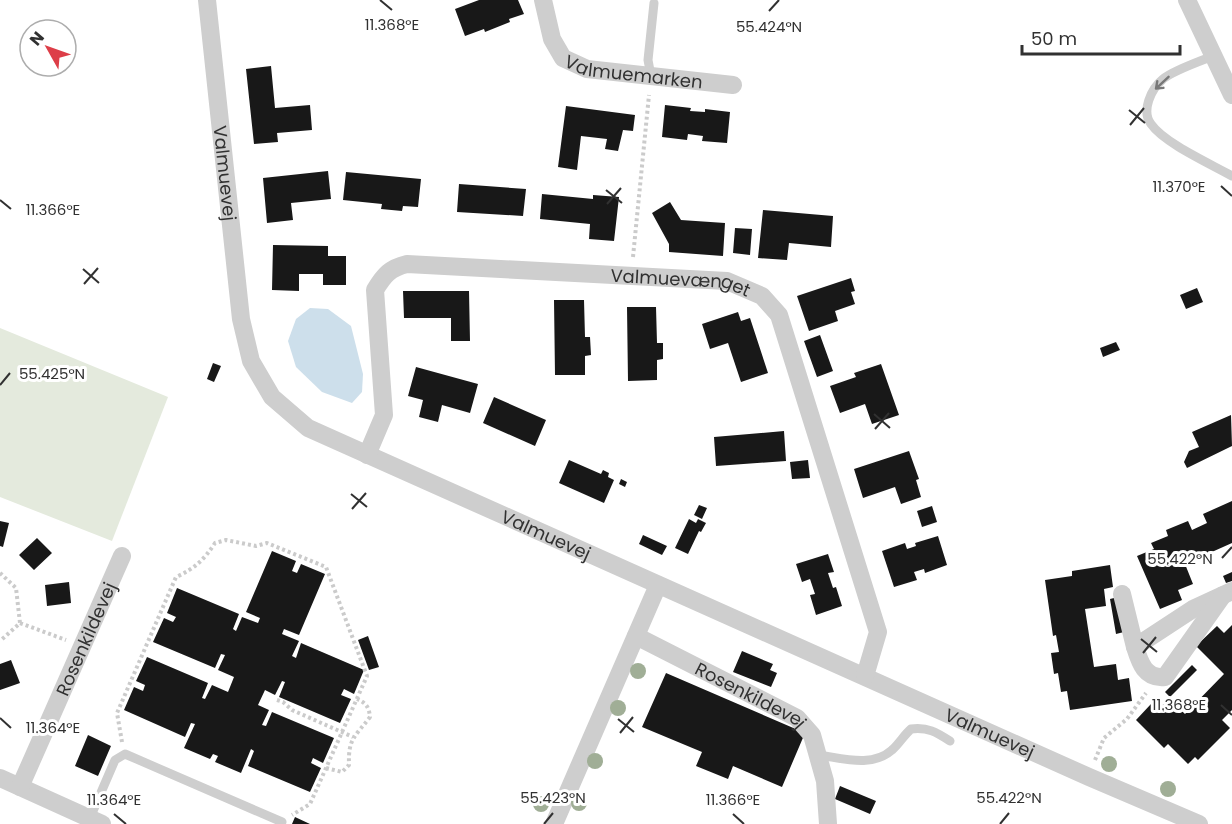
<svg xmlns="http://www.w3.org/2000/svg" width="1232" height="824" viewBox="0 0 1232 824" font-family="Poppins,sans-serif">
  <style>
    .green { fill: #e4eadd }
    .water { fill: #cddfeb }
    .building { fill: #181818 }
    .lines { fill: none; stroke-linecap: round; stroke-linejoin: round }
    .path { stroke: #cbcbcb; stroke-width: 4; stroke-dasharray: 3 3; stroke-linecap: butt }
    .lane { stroke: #cecece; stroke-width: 9 }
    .street { stroke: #cecece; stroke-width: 18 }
    .tree { fill: #a0ae96 }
    .oneway { stroke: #787878 }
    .ticks { fill: none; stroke: #313131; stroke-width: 2 }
    .labels { text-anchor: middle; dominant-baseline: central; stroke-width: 6; stroke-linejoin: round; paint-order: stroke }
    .street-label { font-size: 18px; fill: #313131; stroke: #fff }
    .ticks-label { font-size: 15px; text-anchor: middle; fill: #313131; stroke: #fff; stroke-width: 6; stroke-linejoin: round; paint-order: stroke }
  </style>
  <rect width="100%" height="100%" fill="#fff"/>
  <!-- green -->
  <path class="green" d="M0,328L168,397L112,541L0,497Z"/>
  <!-- water -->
  <path class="water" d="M310,308L328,309L351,326L363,374L362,392L352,403L322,392L296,367L288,341L296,319Z"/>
  <!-- building -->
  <path class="building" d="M479,0H518L524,14L509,19L510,22L485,32L484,29L465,36L455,9Z
    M271,66L275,108L310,105L312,130L277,133L278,142L254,144L246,69Z
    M665,105L691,108L690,111L705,112V109L730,112L727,143L702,141L703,136L688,134L687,140L662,137Z
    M566,106L635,115L633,131L623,130L618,151L605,149L607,139L581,136L577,170L558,167Z
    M328,171L331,199L291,203L293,220L267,223L263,178Z
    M346,172L421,179L418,207L403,206L402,211L381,209L382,204L343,200Z
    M459,184L526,189L523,216L457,212Z
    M542,194L593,199V195L619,197L614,241L589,239L590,224L540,219Z
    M670,202L681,220L725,223L723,256L669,252V244L652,213Z
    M763,210L833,216L831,247L789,243L787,260L758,258Z
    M735,228L752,229L750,255L733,253Z
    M273,245L328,246V256H346V285H323V274H299V291L272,290Z
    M851,278L855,291L851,292L855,304L835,311L838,321L809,331L797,296Z
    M1197,288L1203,302L1186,309L1180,295Z
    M403,291H469L470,341H451V318H404Z
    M554,300H584L585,337H590L591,355L585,356V375H555Z
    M627,307H656L657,343H663V359L657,360V380L628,381Z
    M738,312L741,321L750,318L768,373L741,382L728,343L710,349L702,324Z
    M820,335L833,371L817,377L804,341Z
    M1116,342L1120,350L1103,357L1100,348Z
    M213,363L221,366L214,382L207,379Z
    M881,364L899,415L872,424L865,404L840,413L830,386L856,377L854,373Z
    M416,367L478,384L470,413L442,405L438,422L419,417L423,400L408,396Z
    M494,397L546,420L535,446L483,423Z
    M1231,415L1232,446L1187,468L1184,462L1189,451L1199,447L1192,432Z
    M784,431L786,461L716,466L714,437Z
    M909,451L919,479L916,480L921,497L901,504L895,487L863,498L854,469Z
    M569,460L601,474L603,470L609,473L608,477L614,480L604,503L559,483Z
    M808,460L810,478L792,479L790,462Z
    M621,479L627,482L625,487L619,484Z
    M1232,501V543L1185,564L1193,584L1178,590L1182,600L1160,609L1137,556L1154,549L1151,543L1168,536L1166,530L1188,521L1192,530L1207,523L1203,514Z
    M699,505L707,508L702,519L694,515Z
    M932,506L937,522L922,527L917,511Z
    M689,519L696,523L698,519L706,523L701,532L699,531L688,554L675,548Z
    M0,521L9,523L3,547L0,546Z
    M643,535L667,546L662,555L639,544Z
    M938,536L947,565L925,573L924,569L914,572L917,580L894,587L882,551L905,543L907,549L916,546L915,543Z
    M37,538L52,553L34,570L19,555Z
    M272,551L296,561L292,571L297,573L301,564L325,574L299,635L284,629L282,634L299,641L292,656L296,658L301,643L364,670L354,694L344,689L341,695L351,699L340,723L279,697L285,682L282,681L275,695L265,690L258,705L269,710L262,725L266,726L272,712L334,738L323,763L313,758L311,763L321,768L310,792L248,766L254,751L251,749L241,773L215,762L218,756L213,754L210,759L184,748L195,724L191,723L185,737L124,710L134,687L143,691L145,685L136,681L147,657L208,683L202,698L205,699L212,685L228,692L234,677L218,670L225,655L221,654L215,668L153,642L164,618L173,622L176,617L167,613L177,588L239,614L233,629L236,631L242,617L258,623L260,618L246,612Z
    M828,554L834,572L828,573L833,588L836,587L842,606L816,615L810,595L815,594L810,579L802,582L796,564Z
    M1110,565L1113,587L1104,589L1106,606L1085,609L1094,667L1116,664L1118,680L1129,678L1132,701L1070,710L1067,691L1061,692L1058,673L1054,674L1051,653L1059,652L1056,635L1053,636L1045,580L1072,576V571Z
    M1232,572V581L1226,583L1223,576Z
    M69,582L71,603L47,606L45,585Z
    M1118,597L1124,632L1116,634L1110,599Z
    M1232,625V710L1222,720L1230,728L1198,760L1195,757L1188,764L1168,744L1164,748L1136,720L1151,704L1158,710L1168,698L1185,714L1224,674L1196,646L1217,626L1224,633Z
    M368,636L379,667L369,670L358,640Z
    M742,651L773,664L770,670L777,673L771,687L733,672Z
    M11,660L20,683L0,690V664Z
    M1192,665L1197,670L1170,697L1165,692Z
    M666,673L805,733L782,787L733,766L728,779L696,766L702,752L642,727Z
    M88,735L111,746L98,776L75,766Z
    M840,786L876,801L870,814L835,799Z
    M295,817L310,824H292Z"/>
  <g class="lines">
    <!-- path -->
    <path class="path" d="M633,257L649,95
      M0,573L16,588L20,623L0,641
      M20,623L66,640
      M277,700L283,702L292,710L353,737
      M122,742L117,713L176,577C194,569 204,560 215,543L226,540L256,546L267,543L326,567L367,676L310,804L292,815
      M1095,760L1104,738L1127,719L1146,693
      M326,768L342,772L349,765C348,738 355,737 370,717C369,707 366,703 357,699"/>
    <!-- lane -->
    <path class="lane" d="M1213,56C1200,61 1172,71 1163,79C1151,89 1141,111 1151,124C1164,143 1211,164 1232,176
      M651,76L648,60L654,3
      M818,755C842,758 872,768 892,750C899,744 904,735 911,729C928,727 936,732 950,741
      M90,818L115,760L125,754L282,822L281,824"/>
    <!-- street -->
    <g class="street">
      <path id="s1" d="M207,0L241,319L251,361L272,397L308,428L1089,777L1199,824"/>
      <path id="s2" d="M543,0L552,39L563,58L587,69L733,85"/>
      <path d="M1187,0L1232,95"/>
      <path id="s3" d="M367,455L384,415L375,290C384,275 390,268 407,264L727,281L762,296L779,315L878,632L865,676"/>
      <path d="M1122,594L1135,647L1193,609L1232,591"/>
      <path id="s4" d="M636,636L797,718L812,735L825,781L828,824"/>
      <path d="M1135,647C1140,663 1145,679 1165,677L1223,595"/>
      <path d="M0,778L102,824"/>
      <path id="s5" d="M20,787L122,556"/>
      <path d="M554,824L658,585"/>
    </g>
  </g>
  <!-- trees -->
  <g class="tree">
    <circle cx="638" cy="671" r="8"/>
    <circle cx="618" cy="708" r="8"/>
    <circle cx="595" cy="761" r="8"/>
    <circle cx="1109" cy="764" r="8"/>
    <circle cx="1168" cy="789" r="8"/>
    <circle cx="579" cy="803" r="8"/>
    <circle cx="541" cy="804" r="8"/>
  </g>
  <!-- one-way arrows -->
  <defs><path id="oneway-shaft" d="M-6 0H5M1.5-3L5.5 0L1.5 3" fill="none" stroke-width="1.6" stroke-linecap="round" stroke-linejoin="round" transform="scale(1.5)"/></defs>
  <use class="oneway" href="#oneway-shaft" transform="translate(1162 83) rotate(137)"/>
  <!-- ticks -->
  <path class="ticks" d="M380,0L392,10M769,11L779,0M1129,110L1145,123M1130,125L1144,108M1221,186L1232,196M606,190L622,203M0,200L11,209M607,204L621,188M83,269L99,283M84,284L98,268M0,385L10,373M874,414L890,428M875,429L889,413M351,494L367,507M352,509L366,493M1222,558L1232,547M1141,639L1157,652M1143,653L1156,637M1221,705L1232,715M0,718L11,728M618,719L634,732M620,733L633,717M114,814L126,824M733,814L744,824M544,824L553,813M1000,824L1009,813"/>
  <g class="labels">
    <!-- street labels -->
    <g class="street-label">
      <text stroke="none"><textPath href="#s2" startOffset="135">Valmuemarken</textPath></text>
      <text stroke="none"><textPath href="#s1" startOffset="174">Valmuevej</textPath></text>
      <text stroke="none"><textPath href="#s3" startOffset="486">Valmuevænget</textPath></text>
      <text stroke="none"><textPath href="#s1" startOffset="714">Valmuevej</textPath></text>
      <text stroke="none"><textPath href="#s5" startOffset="162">Rosenkildevej</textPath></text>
      <text stroke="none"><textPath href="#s4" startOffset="129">Rosenkildevej</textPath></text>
      <text stroke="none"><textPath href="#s1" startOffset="1200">Valmuevej</textPath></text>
    </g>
  </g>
  <g class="ticks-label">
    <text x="392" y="30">11.368°E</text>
    <text x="769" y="32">55.424°N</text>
    <text x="1179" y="192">11.370°E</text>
    <text x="53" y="215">11.366°E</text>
    <text x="52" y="379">55.425°N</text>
    <text x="1180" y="564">55.422°N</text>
    <text x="1179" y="710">11.368°E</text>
    <text x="53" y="733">11.364°E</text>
    <text x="553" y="803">55.423°N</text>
    <text x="1009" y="803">55.422°N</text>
    <text x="114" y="805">11.364°E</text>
    <text x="733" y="805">11.366°E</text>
  </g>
  <!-- north arrow -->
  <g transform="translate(48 48) rotate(310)"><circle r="28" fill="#ffffff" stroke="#adadad" stroke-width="1.5"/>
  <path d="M0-4.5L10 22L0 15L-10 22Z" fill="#dd3e48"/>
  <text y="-9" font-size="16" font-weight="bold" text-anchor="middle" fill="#313131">N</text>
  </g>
  <!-- scale -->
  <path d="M1022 45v9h158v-9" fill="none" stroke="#313131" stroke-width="3"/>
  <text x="1031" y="45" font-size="18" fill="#313131" stroke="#ffffff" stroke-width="4.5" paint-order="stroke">50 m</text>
</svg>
